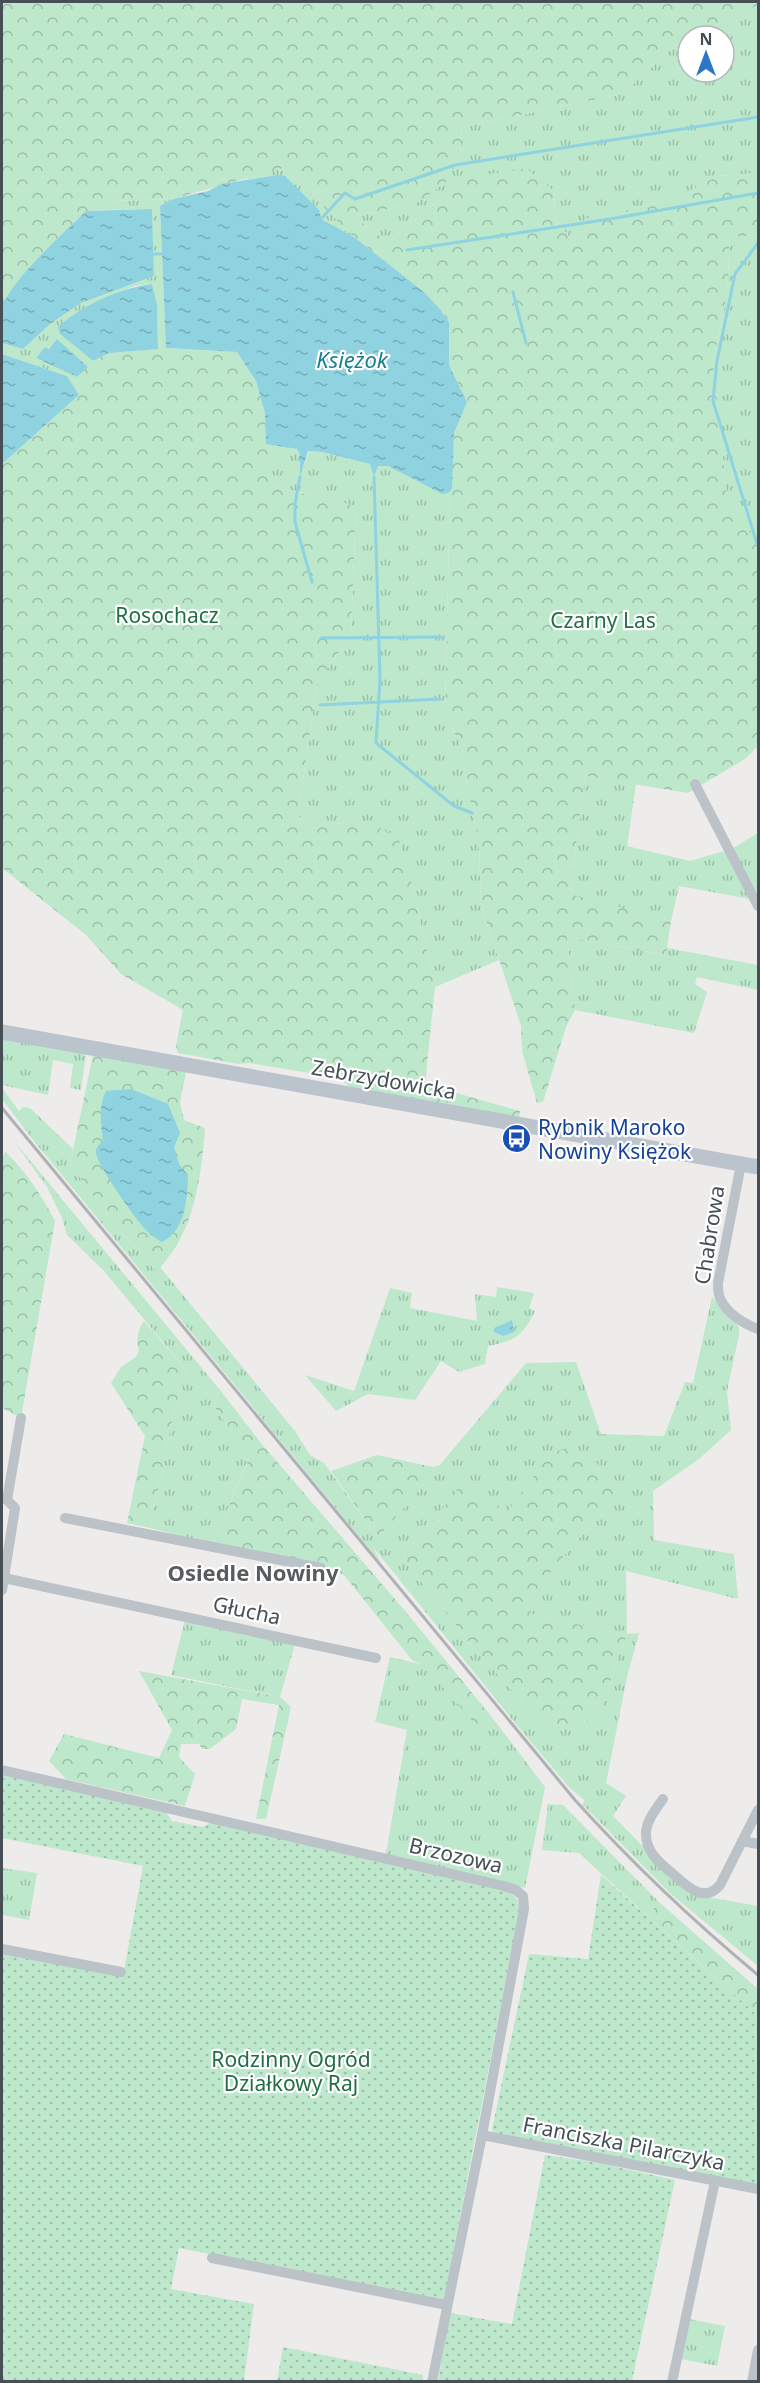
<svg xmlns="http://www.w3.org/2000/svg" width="760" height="2383" viewBox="0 0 760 2383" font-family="'Noto Sans',sans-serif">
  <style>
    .grass { fill: url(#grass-tufts); fill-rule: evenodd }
    .forest { fill: url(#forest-crowns) }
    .garden { fill: url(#garden-dots) }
    .water { fill: url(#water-ripples) }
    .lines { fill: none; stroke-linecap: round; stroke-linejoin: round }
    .stream { stroke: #8fd2e0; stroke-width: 3 }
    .street { stroke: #bbc3c9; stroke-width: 10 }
    .secondary { stroke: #bbc4cd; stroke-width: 15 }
    .rail { stroke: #aeb1b5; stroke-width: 3 }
    .labels { text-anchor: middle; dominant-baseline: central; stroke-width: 4.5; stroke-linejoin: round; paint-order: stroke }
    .park-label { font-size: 21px; fill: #216e44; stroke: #fff }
    .street-label { font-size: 21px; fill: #464f56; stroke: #fff }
    .transit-label { font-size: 21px; fill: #164399; stroke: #fff; text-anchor: start }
    .water-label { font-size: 22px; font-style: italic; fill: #1c7f93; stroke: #fff }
    .neighbourhood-label { font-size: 22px; font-weight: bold; fill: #595c5f; stroke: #fff }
  </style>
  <defs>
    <pattern id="grass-tufts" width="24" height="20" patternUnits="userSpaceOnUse" patternTransform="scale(1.5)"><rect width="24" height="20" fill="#bde8cc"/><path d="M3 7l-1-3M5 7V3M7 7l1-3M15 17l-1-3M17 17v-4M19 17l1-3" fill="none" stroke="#9bbea8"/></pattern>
    <pattern id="forest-crowns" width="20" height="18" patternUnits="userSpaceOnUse" patternTransform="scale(1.5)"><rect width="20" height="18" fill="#bde8cc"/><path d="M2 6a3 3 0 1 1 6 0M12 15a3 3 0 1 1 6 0" fill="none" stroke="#9bbea8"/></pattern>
    <pattern id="garden-dots" width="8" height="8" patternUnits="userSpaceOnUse" patternTransform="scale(1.5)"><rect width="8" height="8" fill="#bde8cc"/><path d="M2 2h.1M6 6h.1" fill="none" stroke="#9bbea8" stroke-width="1.8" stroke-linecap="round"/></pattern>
    <pattern id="water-ripples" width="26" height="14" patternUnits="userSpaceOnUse" patternTransform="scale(1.5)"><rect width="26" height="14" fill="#8fd2e0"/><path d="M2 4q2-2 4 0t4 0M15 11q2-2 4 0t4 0" fill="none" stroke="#77adb8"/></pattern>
  </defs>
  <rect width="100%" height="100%" fill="#eeebeb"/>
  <!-- grass -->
  <path class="grass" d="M758,5V173L718,176L682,195L637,208L570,239L555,217L554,191L466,178L388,242L354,217L418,202L460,157L462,127L622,94L676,45L688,39V72H724V36H694Z
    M285,168L354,237L321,219L277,175L244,180L252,176Z
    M173,199L160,206L166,348L158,349L157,304L152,284L135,286L90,304L60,334L93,361L88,367L58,340L48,349L45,347L36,358L77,377L79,395L67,376L2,354V343L23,349L50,324L81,303L154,276L152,209L104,210L108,201Z
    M758,235V547L727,496L713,363L727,293L730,237Z
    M266,444L297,449L300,455V476L309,451L322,452L370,464L374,476L378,465L388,466L442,494L450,491L445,714L462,748L466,781L479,843L481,905L499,960L435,987L409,870L345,822L309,830L298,815L317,684L351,634L356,506L271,486Z
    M585,776L636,784L627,846L690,861L724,851L750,899L679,886L671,921L570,895Z
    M758,833V895L733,848Z
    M567,937L665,955L667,948L758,965V990L697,977L695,984L707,992L694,1033L575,1010Z
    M2,1039L86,1054L81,1090L70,1088L73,1064L53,1060L48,1095L2,1085Z
    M2,1088L19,1111L23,1107L30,1108L73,1149L70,1164L113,1222L156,1271L160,1267L295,1431L310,1455L324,1463L378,1538L526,1363L576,1362L601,1434L664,1436L685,1382L693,1383L712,1297L739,1327V1335L727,1391L731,1430L699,1459L653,1491L654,1540L734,1554L738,1599L626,1571L627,1634L639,1633L627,1677L606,1783L626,1796L613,1816L690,1894L758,1906V1966L671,1894L583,1805L584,1800L568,1786L515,1723L373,1547L381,1563L33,1140L2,1099ZM465,1483L507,1512L624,1492L576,1541L533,1594L534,1602L530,1614L627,1635L617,1660L602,1711L586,1720L579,1731L539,1720L474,1648L404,1560L406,1551Z
    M13,1140L220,1390L213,1404L249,1457L213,1544L150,1528L173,1416L187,1371L104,1271L67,1235L62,1218L47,1187Z
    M497,1287L534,1293L529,1308L535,1311C523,1336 515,1341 488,1346L485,1364L459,1372L441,1361L415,1400L368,1394L336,1411L305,1375L354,1391L390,1288L412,1293L410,1308L477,1321L475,1294L496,1297Z
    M185,1620L295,1644L280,1697L171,1675Z
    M390,1657L424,1665L478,1726L491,1716L545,1787L525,1888L386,1854L407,1730L375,1722Z
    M548,1804L563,1805L660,1903L646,1915L579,1853L542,1850Z
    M2,1868L37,1873L29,1920L2,1915Z
    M689,2319L725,2326L717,2366L681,2359Z"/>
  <!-- forest -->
  <path class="forest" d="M2,2H758V5L694,36H688V39L676,45L622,94L462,127L460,157L446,182L418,202L354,217L388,242L466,178L526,168L554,191L555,217L570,239L587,218L637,208L682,195L718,176L758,173V235L730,237L727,293L713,363L727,496L758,546V746L745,759L688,793L585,776L570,894L671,921L666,955L567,937L575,1010L566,1027L543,1102L537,1103L522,1051L521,1026L481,905L479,843L466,781L462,748L445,714L450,491L454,433L467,402L449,365V322L440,309L424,292L354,237L284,168L173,199L108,201L104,210L86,211C60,238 15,276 2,309Z
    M166,348L237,352L256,381L265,413L271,486L356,506L351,634L317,684L298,815L309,830C348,821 362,815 398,838L409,870L435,987L425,1084L520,1111L519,1118L352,1089L339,1078L249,1063L238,1064L178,1053L176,1046L183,1010L121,974L86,935L2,868V464L79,395L77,377L93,361L109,353Z
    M93,1055L186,1072L180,1102L184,1120L205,1128C202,1168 197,1210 177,1245C171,1255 163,1263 157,1272L113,1222L70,1164Z
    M5,1151C26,1172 41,1194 55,1221L21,1418L2,1408V1160Z
    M144,1321L187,1371L173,1416L150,1528L127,1523L145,1436L111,1383L121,1367L136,1357L139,1351C136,1340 137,1331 144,1321Z
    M220,1390L261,1443L406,1612L491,1716L478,1727L424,1666L412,1660L344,1575L326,1567L213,1544L249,1458L213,1404Z
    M568,1447L593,1459L624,1492L576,1541L533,1594L534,1602L530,1614L627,1635L617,1660L602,1711L586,1720L579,1731L539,1720L474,1648L404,1560L406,1551L465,1482L507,1512L550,1454Z
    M377,1455L433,1467L440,1465L378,1538L331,1471Z
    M139,1671L280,1697L291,1707L266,1819H256L279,1705L242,1699L236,1729L210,1749H202L199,1744H181L179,1757L195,1774L185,1806L66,1779L49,1761L64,1734L159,1758L172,1730Z
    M660,1903L758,1989V2016L646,1915Z"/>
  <!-- garden -->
  <path class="garden" d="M2,1773L164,1809L172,1821L203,1827L211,1822L504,1888C515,1895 520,1899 519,1912L444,2299L179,2248L171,2289L254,2304L244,2381H2V1954L123,1976L143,1866L2,1838Z
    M601,1875L758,2016V2185L494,2133L492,2129L529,1954L588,1959Z
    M545,2155L599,2163L675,2180L632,2381L438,2382L450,2313L512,2324Z
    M283,2347L423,2375L422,2381H277Z"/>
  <!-- water -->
  <path class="water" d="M277,175L285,176L319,210L321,219L354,237L424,292L440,309L449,322V365L467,402L454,433L452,489L448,493L442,494L388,466H378L374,477L370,464L322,452L308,451L300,477V455L297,449L266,444L265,413L256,381L237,352L166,348L160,206L173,199L208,191L221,184Z
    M152,209L154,276L81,303L50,324L23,349L2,343C1,332 0,317 3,306C11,280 65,232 86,211Z
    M152,284L157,304L158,349L109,353L93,361L60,334L58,327C84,304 118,289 152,284Z
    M57,339L88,367L77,377L36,358L45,347L49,349Z
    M2,354L67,376L79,395L2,464Z
    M131,1089L168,1104L180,1133L174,1147L179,1164L188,1175C187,1199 186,1230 162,1242C157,1239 151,1236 147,1231C137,1221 96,1164 96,1152C96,1147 100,1144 103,1141C101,1124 98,1107 106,1091Z
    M512,1320L514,1332L503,1336L494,1332V1328Z"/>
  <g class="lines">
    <!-- stream -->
    <path class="stream" d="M321,219L345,193L355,199L455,165L758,117
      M758,243L735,274L717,361L713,401L758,547
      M407,250L610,219L758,193
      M154,254H161
      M513,292L526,343
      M2,301H5
      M300,477L295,504V522L312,582
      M374,477L380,679L376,743L454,806L472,813
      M321,638L444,637
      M320,705L440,699"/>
    <!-- street -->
    <path class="street" d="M695,784L758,906
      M741,1164L718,1283C718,1287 718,1294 720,1298C726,1313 744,1324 758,1329
      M65,1518L321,1568
      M4,1578L376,1658
      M2,1590L15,1508L7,1500L21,1418
      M2,1770L504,1886L516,1890L523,1896L524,1909L482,2135L432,2382
      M663,1799C656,1809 647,1820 646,1832C645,1852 660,1863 673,1874C687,1886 704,1904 720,1885L758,1810
      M742,1841L758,1844
      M2,1949L121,1972
      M482,2135L758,2189
      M212,2258L447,2305
      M672,2382L715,2181
      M752,2382L758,2350"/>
    <!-- secondary -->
    <path class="secondary" d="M2,1032L758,1167"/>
    <!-- rail -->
    <path class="rail" d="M2,1108L575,1800C632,1863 693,1921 758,1975"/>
  </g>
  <!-- icons -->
  <defs>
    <symbol id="bus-disc" viewBox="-11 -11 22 22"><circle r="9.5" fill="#1a4fb4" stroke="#fff"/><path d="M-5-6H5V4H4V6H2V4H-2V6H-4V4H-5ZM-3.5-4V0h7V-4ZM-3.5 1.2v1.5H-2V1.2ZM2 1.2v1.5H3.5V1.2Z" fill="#fff"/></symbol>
  </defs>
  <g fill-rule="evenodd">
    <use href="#bus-disc" x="500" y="1122" width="33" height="33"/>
  </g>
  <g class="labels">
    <!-- park labels -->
    <g class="park-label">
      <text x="167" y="615">Rosochacz</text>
      <text x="603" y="620">Czarny Las</text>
      <text x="291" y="2059">Rodzinny Ogród<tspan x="291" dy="24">Działkowy Raj</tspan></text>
    </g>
    <!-- street labels -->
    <g class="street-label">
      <text transform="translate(384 1079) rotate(10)">Zebrzydowicka</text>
      <text transform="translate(709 1235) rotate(-81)">Chabrowa</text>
      <text transform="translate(247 1610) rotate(12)">Głucha</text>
      <text transform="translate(456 1855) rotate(13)">Brzozowa</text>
      <text transform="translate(624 2143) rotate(11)">Franciszka Pilarczyka</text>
    </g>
    <!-- transit labels -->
    <g class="transit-label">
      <text x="538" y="1127">Rybnik Maroko<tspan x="538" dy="24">Nowiny Księżok</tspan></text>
    </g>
    <!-- water labels -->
    <g class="water-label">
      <text x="352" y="359">Księżok</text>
    </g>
    <!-- neighbourhood labels -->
    <g class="neighbourhood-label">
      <text x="253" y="1572">Osiedle Nowiny</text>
    </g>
  </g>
  <!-- border -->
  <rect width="760" height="2383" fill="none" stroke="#464f56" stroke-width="6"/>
  <!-- north arrow -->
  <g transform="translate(706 54)"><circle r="28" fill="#ffffff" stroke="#b5b9bb" stroke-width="1.5"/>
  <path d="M0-4.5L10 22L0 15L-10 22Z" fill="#2d76c6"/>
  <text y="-9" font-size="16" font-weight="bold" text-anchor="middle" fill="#464f56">N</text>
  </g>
</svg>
